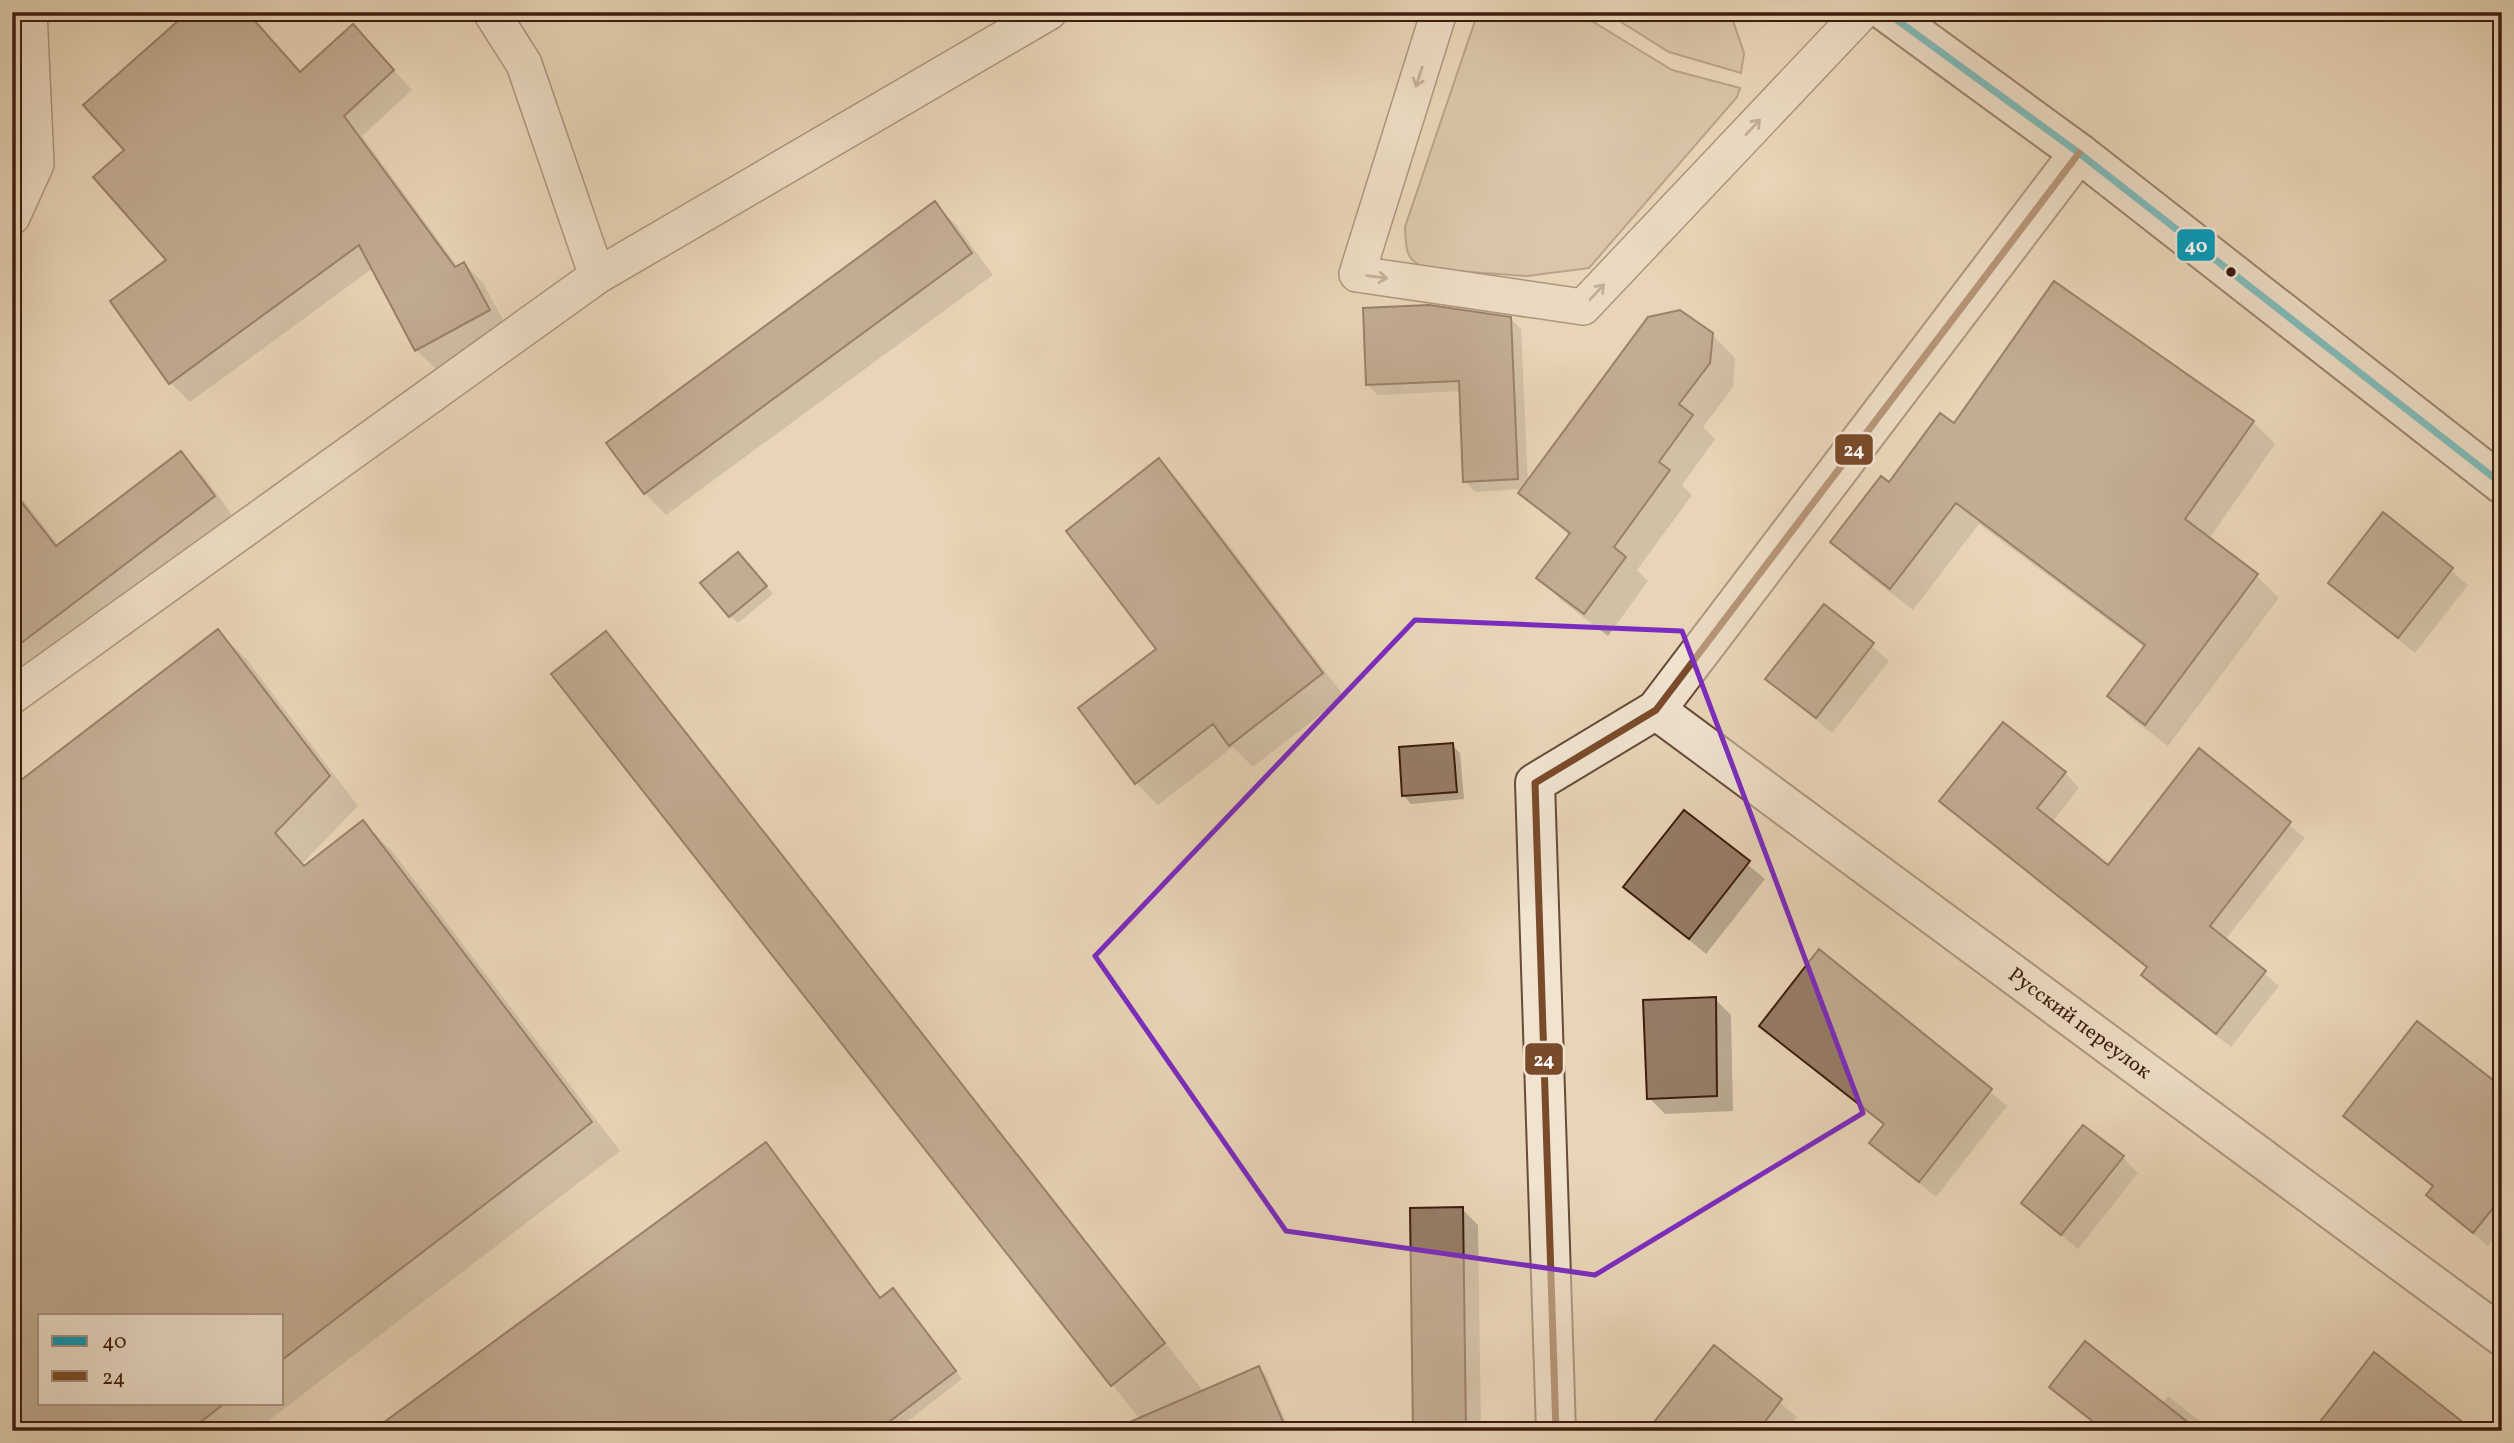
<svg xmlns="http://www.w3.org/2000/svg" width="2514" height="1443" viewBox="0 0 2514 1443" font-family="Vollkorn,serif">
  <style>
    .green { fill: #cbb59a; stroke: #846954; stroke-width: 2 }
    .shadow { fill: #0003; fill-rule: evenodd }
    .building { fill: #967c66; stroke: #3e1d0e; stroke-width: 2 }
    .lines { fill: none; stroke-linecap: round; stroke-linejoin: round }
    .lane-casing { stroke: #684b38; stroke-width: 38 }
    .street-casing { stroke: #684b38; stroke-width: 42 }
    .secondary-casing { stroke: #3e1d0e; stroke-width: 42 }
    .lane { stroke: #f0e3d0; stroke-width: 35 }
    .street { stroke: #f0e3d0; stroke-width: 38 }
    .secondary { stroke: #f0e3d0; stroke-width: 38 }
    .bus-1-casing { stroke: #f0e3d0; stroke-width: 12 }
    .bus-2-casing { stroke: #f0e3d0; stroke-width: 12 }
    .bus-1 { stroke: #069bbb; stroke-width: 7 }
    .bus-2 { stroke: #7a4b2a; stroke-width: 7 }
    .oneway { stroke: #97806f }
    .marked { fill: none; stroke: #7b2cbf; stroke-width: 5; stroke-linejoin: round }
    .bus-dot { fill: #3e1d0e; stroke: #f0e3d0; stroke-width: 2.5 }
    .labels { text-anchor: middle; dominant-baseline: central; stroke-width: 6; stroke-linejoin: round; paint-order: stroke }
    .street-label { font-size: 21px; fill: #3e1d0e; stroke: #f0e3d0 }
    .line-badge { stroke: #f0e3d0; stroke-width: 2.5 }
    .badge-label { font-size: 19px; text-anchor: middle; font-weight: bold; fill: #fff }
  </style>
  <rect width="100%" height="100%" fill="#e8d4b7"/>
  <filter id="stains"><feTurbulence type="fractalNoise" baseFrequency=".00286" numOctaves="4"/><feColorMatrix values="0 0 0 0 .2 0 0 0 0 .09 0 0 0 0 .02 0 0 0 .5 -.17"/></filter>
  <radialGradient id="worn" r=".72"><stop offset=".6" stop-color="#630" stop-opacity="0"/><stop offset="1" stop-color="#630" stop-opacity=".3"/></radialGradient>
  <!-- green -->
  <path class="green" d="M1478,12H1577L1672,70L1740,88L1737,97L1589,268L1527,276L1429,269C1405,262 1406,250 1405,227Z
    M1605,12H1730L1744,53L1741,73L1669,52Z"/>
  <!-- shadow -->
  <path class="shadow" d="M372,46L412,90L362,136L458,267L464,264L483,283L508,329L436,369L416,350L373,268L190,402L171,383L112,302L169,260L301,74Z
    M935,204L956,225L993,275L666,515L645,493Z
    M1510,318L1521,329L1528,483L1712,334L1735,358L1733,387L1703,427L1715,439L1682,485L1692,495L1637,570L1648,581L1608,636L1562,601L1538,578L1570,536L1520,493L1523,489L1475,492L1465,481L1462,391L1378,395L1367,385Z
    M2253,422L2275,444L2209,539L2257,576L2279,598L2168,746L2131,718L2109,696L2145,648L1979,524L1913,610L1854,564L1832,542L1955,426Z
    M181,454L204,477L236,520L12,690V486L59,546Z
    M1159,461L1181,483L1344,696L1253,767L1233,747L1158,805L1136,783L1158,650Z
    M2383,515L2468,585L2415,653L2330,583Z
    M746,562L773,594L738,623L730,616Z
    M1824,606L1889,661L1832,733L1768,679Z
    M218,631L247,660L358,806L303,863L306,867L363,823L392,851L620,1151L255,1431H12V789ZM40,1315H282V1403H40Z
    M613,641L1204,1392L1259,1368L1266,1376L1290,1431H1149L553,674Z
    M2502,691V716L2491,705Z
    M1452,745L1460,753L1464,799L1411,804L1404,796Z
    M2200,751L2305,838L2225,940L2279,986L2231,1047L2157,990L2143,975L2148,969L1942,801L2065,773L2079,788L2052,822L2108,867Z
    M1684,812L1765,879L1706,954L1625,887Z
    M1820,952L2007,1106L1936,1197L1871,1143L1885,1126L1762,1026Z
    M1715,999L1731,1015L1733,1111L1665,1114L1649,1098Z
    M2502,1089V1228L2488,1246L2428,1195L2434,1188L2345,1116Z
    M766,1145L881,1299L900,1298L962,1379L895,1431H375Z
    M2122,1157L2138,1173L2078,1249L2024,1203Z
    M1462,1209L1478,1225L1481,1431H1417Z
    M1714,1348L1797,1417L1786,1431H1650Z
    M2052,1387L2162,1404L2168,1396L2212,1431H2117L2109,1425L2104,1431Z"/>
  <!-- building -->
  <path class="building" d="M188,12H247L300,72L353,24L394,70L344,116L455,267L464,262L490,310L415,351L359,245L169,384L110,301L166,260L93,177L124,150L83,105Z
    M935,201L972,253L644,494L606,443Z
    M2054,281L2254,421L2185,519L2258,574L2145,725L2107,696L2145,645L1956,503L1890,589L1830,542L1881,476L1889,482L1940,413L1954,423Z
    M1429,305L1511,317L1518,479L1463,482L1459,381L1366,385L1363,308Z
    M1680,310L1713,333L1710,363L1679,404L1693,415L1659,462L1670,470L1614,547L1626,557L1584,614L1536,578L1570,533L1518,493L1648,317Z
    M181,451L215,496L12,650V490L56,546Z
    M1159,458L1323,673L1229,746L1213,724L1135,784L1078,708L1156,649L1066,531Z
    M2383,512L2453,568L2398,638L2328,583Z
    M738,552L767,586L729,617L700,583Z
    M1824,604L1874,643L1816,718L1765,679Z
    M218,629L330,776L275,833L304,866L363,820L592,1122L282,1360V1315H40V1403H225L189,1431H12V787Z
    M606,631L1165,1343L1111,1386L551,674Z
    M2003,722L2066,772L2037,808L2108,865L2199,748L2291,822L2210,926L2266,971L2216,1034L2141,975L2147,967L1939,801Z
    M1453,743L1457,792L1402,796L1399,747Z
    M1684,810L1750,861L1689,939L1623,887Z
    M1819,949L1992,1089L1919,1182L1869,1143L1884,1124L1759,1026Z
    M1716,997L1717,1096L1647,1099L1643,1000Z
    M2417,1021L2502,1087V1197L2473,1233L2426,1195L2433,1186L2343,1116Z
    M2083,1125L2124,1156L2061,1235L2021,1203Z
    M766,1142L880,1298L893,1288L956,1371L877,1431H372Z
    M1463,1207L1466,1431H1413L1410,1208Z
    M2085,1341L2199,1431H2105L2049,1387Z
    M1714,1345L1782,1399L1758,1431H1647Z
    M2374,1352L2474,1431H2313Z
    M1259,1366L1287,1431H1109Z"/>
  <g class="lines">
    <defs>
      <path id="lane" d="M491,12L524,64L597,276
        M1439,12L1357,274L1583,307L1862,12
        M12,217L36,164L29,12
        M12,696L597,276L1049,12"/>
      <g id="street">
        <path id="s1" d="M1656,710L2502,1336"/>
        <path d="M1556,1431L1535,783L1656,710L2079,153"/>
      </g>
      <path id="secondary" d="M1886,12L2079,153L2502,484"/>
    </defs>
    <!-- lane casing -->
    <use href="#lane" class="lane-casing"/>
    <!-- street casing -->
    <use href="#street" class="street-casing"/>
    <!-- secondary casing -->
    <use href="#secondary" class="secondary-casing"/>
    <!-- lane -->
    <use href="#lane" class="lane"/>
    <!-- street -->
    <use href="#street" class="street"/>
    <!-- secondary -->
    <use href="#secondary" class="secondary"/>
    <defs>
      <path id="bus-1" d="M1886,12L2079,153L2502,484"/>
      <path id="bus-2" d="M1556,1431L1535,783L1656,710L2079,153"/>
    </defs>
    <!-- bus-1 casing -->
    <use href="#bus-1" class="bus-1-casing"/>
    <!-- bus-2 casing -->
    <use href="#bus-2" class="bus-2-casing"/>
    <!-- bus-1 -->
    <use href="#bus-1" class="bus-1"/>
    <!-- bus-2 -->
    <use href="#bus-2" class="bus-2"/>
  </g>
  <!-- one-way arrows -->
  <defs><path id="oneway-shaft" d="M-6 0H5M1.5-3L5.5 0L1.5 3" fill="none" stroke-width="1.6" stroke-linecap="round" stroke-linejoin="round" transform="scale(1.75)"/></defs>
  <g class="oneway">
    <use href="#oneway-shaft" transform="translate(1419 77) rotate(108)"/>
    <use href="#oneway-shaft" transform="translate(1753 127) rotate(-47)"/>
    <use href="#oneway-shaft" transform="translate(1377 277) rotate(8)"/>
    <use href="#oneway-shaft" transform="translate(1597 292) rotate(-47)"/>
  </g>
  <!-- marked area -->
  <path d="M0 0H2514V1443H0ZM1415,620L1682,631L1863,1113L1595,1275L1286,1231L1095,956Z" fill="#e8d4b7" fill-opacity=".55" fill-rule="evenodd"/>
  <path class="marked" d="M1415,620L1682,631L1863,1113L1595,1275L1286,1231L1095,956Z"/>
  <!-- markers -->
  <circle class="bus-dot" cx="2231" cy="272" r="6"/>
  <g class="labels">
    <!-- street labels -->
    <g class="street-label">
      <text stroke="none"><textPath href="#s1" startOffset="527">Русский переулок</textPath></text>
    </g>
  </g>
  <g class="line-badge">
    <rect x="2176" y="228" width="40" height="34" rx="7" fill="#069bbb"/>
    <rect x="1834" y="433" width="40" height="33" rx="7" fill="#7a4b2a"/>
    <rect x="1524" y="1042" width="40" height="34" rx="7" fill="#7a4b2a"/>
  </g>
  <g class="badge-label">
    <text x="2196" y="252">40</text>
    <text x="1854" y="456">24</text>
    <text x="1544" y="1066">24</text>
  </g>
  <!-- margin -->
  <rect width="2514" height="1443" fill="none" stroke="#e8d4b7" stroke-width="42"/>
  <rect x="14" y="14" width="2486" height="1415" fill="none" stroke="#3e1d0e" stroke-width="3.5"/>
  <rect x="21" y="21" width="2472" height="1401" fill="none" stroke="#3e1d0e" stroke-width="2"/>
  <!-- legend -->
  <rect x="38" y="1314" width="245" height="91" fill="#f0e3d0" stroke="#a99482" stroke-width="2"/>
  <rect x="52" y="1336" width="35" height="10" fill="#069bbb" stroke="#a99482" stroke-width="2"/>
  <text x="102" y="1348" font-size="21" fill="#3e1d0e">40</text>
  <rect x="52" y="1371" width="35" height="10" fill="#7a4b2a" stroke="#a99482" stroke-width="2"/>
  <text x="102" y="1384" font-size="21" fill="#3e1d0e">24</text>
  <rect width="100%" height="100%" filter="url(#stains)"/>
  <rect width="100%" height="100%" fill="url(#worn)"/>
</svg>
